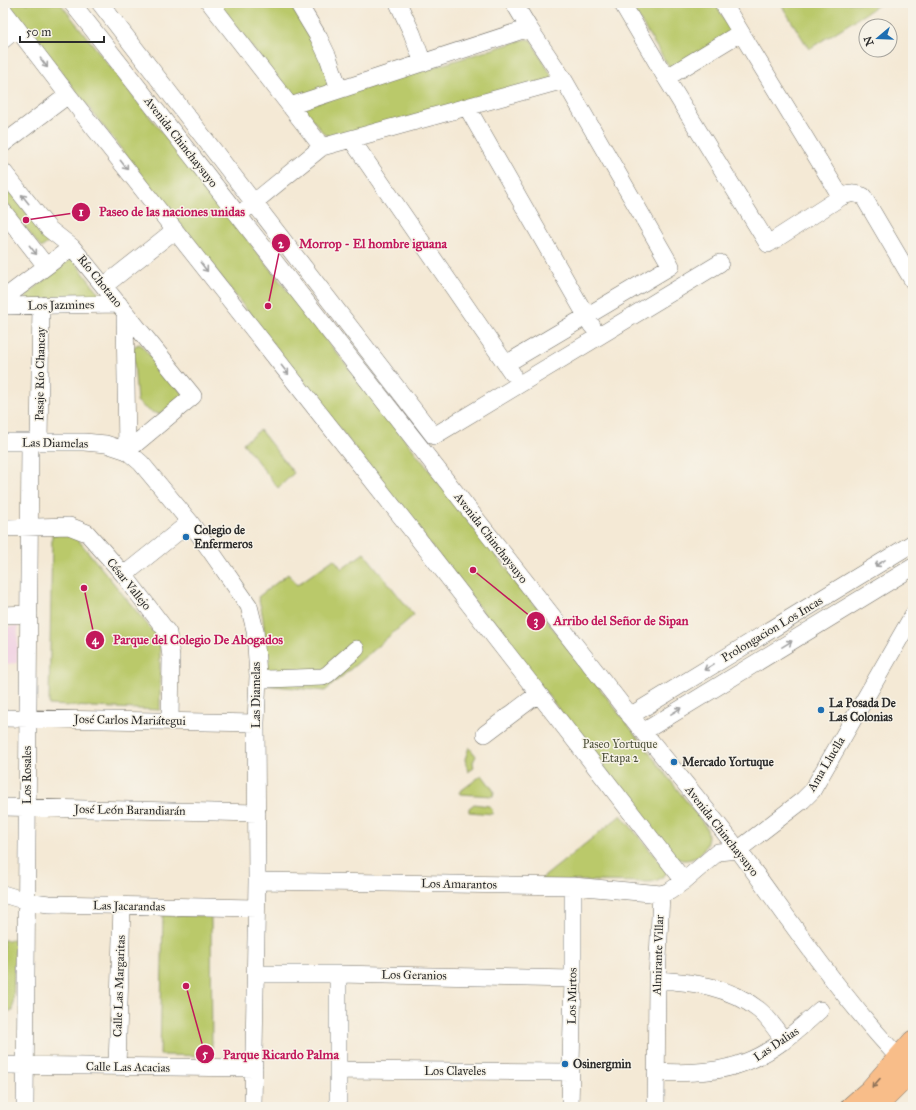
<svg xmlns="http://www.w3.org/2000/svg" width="916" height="1110" viewBox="0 0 916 1110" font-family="'IM FELL Great Primer',serif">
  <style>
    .built { fill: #f1d0e3 }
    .green { fill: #bac96b; stroke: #727a4b }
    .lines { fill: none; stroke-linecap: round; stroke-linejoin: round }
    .minor-casing { stroke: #716e66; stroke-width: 18 }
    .major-casing { stroke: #716e66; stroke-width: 22 }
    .minor { stroke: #fff; stroke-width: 17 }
    .major { stroke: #f8bd89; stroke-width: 21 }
    .oneway { stroke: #a0a0a0 }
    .oneway2 { stroke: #876d55 }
    .poi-dot { fill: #1f6fb2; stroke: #f7f3e8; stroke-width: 1.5 }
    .labels { text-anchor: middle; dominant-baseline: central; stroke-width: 3; stroke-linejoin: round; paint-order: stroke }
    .street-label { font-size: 12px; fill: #2b2b2b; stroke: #f7f3e8 }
    .poi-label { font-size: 12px; font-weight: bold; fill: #2b2b2b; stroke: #f7f3e8; text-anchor: start }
    .park-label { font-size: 12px; fill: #4f523b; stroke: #f7f3e8 }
    .leader { fill: none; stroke: #c2185b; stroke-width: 1.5 }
    .callout-dot { fill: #c2185b; stroke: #f7f3e8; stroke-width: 1.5 }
    .mark-label { font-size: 12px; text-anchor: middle; font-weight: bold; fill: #fff }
    .callout-label { font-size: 13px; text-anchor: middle; font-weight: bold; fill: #c2185b; stroke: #f7f3e8; stroke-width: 3; stroke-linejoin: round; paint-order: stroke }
  </style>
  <rect width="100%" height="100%" fill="#f7f3e8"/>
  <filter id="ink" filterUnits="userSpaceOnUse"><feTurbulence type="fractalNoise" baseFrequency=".025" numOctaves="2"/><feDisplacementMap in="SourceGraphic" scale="8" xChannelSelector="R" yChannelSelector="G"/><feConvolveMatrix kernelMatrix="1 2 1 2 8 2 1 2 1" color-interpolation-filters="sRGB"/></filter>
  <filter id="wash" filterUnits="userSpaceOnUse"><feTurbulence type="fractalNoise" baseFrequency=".012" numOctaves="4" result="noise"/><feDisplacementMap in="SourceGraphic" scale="16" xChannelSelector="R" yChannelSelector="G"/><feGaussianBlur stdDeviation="0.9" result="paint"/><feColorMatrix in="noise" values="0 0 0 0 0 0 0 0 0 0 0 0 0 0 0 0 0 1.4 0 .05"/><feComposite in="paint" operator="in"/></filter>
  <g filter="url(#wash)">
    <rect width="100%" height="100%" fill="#f4e9d5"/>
    <!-- built -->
    <path class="built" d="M18,626L17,663L3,664V627Z"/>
    <!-- green -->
    <path class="green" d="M7,3H60C274,275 491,544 700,819C702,822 706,826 707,830C711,844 700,861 683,860C681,860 677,858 674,857Z
      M217,3H294L321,52L329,88L293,99Z
      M629,3H715L732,32L671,70Z
      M780,3H882L809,49Z
      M526,39L531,40L554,80L334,138L324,134L306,111V106Z
      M3,181L49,242L41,248L3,199Z
      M72,258L100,295L98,301L27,302L25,296Z
      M140,344L184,395L160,414C150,413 144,408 137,401L133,349L136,345Z
      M260,430L294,473L278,488L243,443Z
      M52,534L75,536L160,640V710L49,705Z
      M364,553L414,615L325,691L264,685C265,655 267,625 258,597L288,574L297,585L334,559L342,569Z
      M469,747L476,756L473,762L474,768L468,772L465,759Z
      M482,775L494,791L493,796L460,794L459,792Z
      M474,804L489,806L492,809L493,814L469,812V808Z
      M621,815L668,872C661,878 657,882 648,882L540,880Z
      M163,915L211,916L212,1056L160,1055Z
      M3,940H15L13,1011H3Z"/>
  </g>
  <g filter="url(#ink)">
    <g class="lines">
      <defs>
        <path id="minor" d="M72,3L644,733C676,772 708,811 739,851C793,924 843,1001 907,1066
          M100,3L434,436L720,263
          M210,3L322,147L564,80
          M298,3L319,38L328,57L339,89
          M398,3L412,33L423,63
          M622,3L666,78L768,244L841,197C850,193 854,193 863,196L913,281
          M723,3L841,197
          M3,10L68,95L410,528L684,881
          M3,40L17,28
          M666,78L740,33
          M290,106L529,28
          M467,107L592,326
          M351,139L512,373
          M3,144L68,95
          M3,171L49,229L72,247L193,396L127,451
          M246,209L322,147
          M3,211L46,266
          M104,286L175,230
          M3,299L72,247
          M3,306L119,304
          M125,312L127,451
          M506,364L671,266L564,80L529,28L514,3
          M3,442H84L106,444L127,451L141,463L190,522L210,550L249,606L255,630L258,676L256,723L257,881L253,1107
          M39,442L41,305
          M3,528L69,526L87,533L124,575L168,633L171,657L170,721
          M124,575L190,522
          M3,615L29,614
          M258,676L268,679L323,677L328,674L356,649
          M630,716L913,543
          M3,718L256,723
          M643,732L913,567
          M485,734L538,694
          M3,807L257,813
          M257,881L573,886L661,894
          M3,894L26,901L49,904L256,908
          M255,974H338L573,979
          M657,980C693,982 729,986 759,1010C769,1018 777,1031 784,1041
          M3,1065L254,1068
          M117,1067L122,906
          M339,1070L571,1072
          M656,1072C733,1076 764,1062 820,1010
          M25,1107L30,442
          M338,1107V974
          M570,1107L573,979V886
          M656,1107L657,980L661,894L670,891L684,881L718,852L738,850L803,800L812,791L913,615"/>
        <path id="major" d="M851,1107L870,1090L913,1041
          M876,1107L913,1070"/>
      </defs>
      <!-- minor casing -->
      <use href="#minor" class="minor-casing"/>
      <!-- major casing -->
      <use href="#major" class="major-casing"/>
      <!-- minor -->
      <use href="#minor" class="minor"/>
      <!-- major -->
      <use href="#major" class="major"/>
    </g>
    <!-- one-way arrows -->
    <defs><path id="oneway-shaft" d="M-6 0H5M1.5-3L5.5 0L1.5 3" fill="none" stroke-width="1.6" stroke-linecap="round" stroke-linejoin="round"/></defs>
    <g class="oneway">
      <use href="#oneway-shaft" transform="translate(44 63) rotate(53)"/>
      <use href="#oneway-shaft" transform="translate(124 165) rotate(52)"/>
      <use href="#oneway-shaft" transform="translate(25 199) rotate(-129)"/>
      <use href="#oneway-shaft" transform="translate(33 250) rotate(52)"/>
      <use href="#oneway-shaft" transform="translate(204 267) rotate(52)"/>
      <use href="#oneway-shaft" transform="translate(285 370) rotate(52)"/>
      <use href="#oneway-shaft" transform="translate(880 563) rotate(149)"/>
      <use href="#oneway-shaft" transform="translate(787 644) rotate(-31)"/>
      <use href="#oneway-shaft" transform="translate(709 667) rotate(149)"/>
      <use href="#oneway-shaft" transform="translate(676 711) rotate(-31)"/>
    </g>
    <use class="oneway2" href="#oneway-shaft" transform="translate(876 1083) rotate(132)"/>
  </g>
  <!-- markers -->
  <g class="poi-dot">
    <circle cx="186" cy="537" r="4"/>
    <circle cx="821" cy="710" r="4"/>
    <circle cx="674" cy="762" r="4"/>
    <circle cx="565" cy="1064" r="4"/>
  </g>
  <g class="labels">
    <!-- street labels -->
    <g class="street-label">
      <text transform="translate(181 142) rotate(52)">Avenida Chinchaysuyo</text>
      <text transform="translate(100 281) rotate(51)">Río Chotano</text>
      <text transform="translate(61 305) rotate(-1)">Los Jazmines</text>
      <text transform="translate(40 374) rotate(-89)">Pasaje Río Chancay</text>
      <text transform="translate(55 443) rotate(1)">Las Diamelas</text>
      <text transform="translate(491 538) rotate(52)">Avenida Chinchaysuyo</text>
      <text transform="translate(129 584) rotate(51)">César Vallejo</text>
      <text transform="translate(772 629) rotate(-31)">Prolongacion Los Incas</text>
      <text transform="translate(256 695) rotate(-90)">Las Diamelas</text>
      <text transform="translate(130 720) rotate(1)">José Carlos Mariátegui</text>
      <text transform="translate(826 764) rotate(-59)">Ama Lluclla</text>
      <text transform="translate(27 775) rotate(-90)">Los Rosales</text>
      <text transform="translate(130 810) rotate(1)">José León Barandiarán</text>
      <text transform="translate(722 831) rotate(52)">Avenida Chinchaysuyo</text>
      <text transform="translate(459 884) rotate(1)">Los Amarantos</text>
      <text transform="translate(129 906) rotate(1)">Las Jacarandas</text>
      <text transform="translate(658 955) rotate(-88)">Almirante Villar</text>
      <text transform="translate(414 975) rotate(1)">Los Geranios</text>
      <text transform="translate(119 986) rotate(-88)">Calle Las Margaritas</text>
      <text transform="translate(572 996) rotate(-89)">Los Mirtos</text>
      <text transform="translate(776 1044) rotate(-34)">Las Dalias</text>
      <text transform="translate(128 1067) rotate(1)">Calle Las Acacias</text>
      <text x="455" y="1071">Los Claveles</text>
    </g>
    <!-- poi labels -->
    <g class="poi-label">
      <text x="194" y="530">Colegio de<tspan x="194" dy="14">Enfermeros</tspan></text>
      <text x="829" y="703">La Posada De<tspan x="829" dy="14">Las Colonias</tspan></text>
      <text x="682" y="762">Mercado Yortuque</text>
      <text x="573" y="1064">Osinergmin</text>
    </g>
    <!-- park labels -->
    <g class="park-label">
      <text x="620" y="744">Paseo Yortuque<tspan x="620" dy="14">Etapa 2</tspan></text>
    </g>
  </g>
  <!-- callouts -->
  <path class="leader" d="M26 220L81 212M268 306L281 243M473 570L536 621M84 588L95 640M186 986L205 1054"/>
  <g class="callout-dot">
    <circle cx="26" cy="220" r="4"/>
    <circle cx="268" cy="306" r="4"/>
    <circle cx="473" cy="570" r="4"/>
    <circle cx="84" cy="588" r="4"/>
    <circle cx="186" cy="986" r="4"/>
    <circle cx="81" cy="212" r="10"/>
    <circle cx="281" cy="243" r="10"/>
    <circle cx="536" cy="621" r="10"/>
    <circle cx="95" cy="640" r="10"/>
    <circle cx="205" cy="1054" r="10"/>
  </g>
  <g class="mark-label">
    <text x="81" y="216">1</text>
    <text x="281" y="248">2</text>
    <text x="536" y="625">3</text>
    <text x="95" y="644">4</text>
    <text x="205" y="1058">5</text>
  </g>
  <g class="callout-label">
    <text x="172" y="216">Paseo de las naciones unidas</text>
    <text x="373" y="248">Morrop - El hombre iguana</text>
    <text x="621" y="625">Arribo del Señor de Sipan</text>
    <text x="198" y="644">Parque del Colegio De Abogados</text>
    <text x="281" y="1059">Parque Ricardo Palma</text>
  </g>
  <!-- margin -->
  <rect width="916" height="1110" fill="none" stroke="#f7f3e8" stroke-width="16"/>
  <!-- north arrow -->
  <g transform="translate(878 38) rotate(251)"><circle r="19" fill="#f7f3e8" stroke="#a5a39c"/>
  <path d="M0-3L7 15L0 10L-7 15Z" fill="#1f6fb2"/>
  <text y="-6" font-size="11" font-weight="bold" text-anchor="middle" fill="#2b2b2b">N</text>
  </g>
  <!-- scale -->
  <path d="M20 36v6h84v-6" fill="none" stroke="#2b2b2b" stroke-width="2"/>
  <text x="26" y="36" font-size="12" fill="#2b2b2b" stroke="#f7f3e8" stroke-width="3" paint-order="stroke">50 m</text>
</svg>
